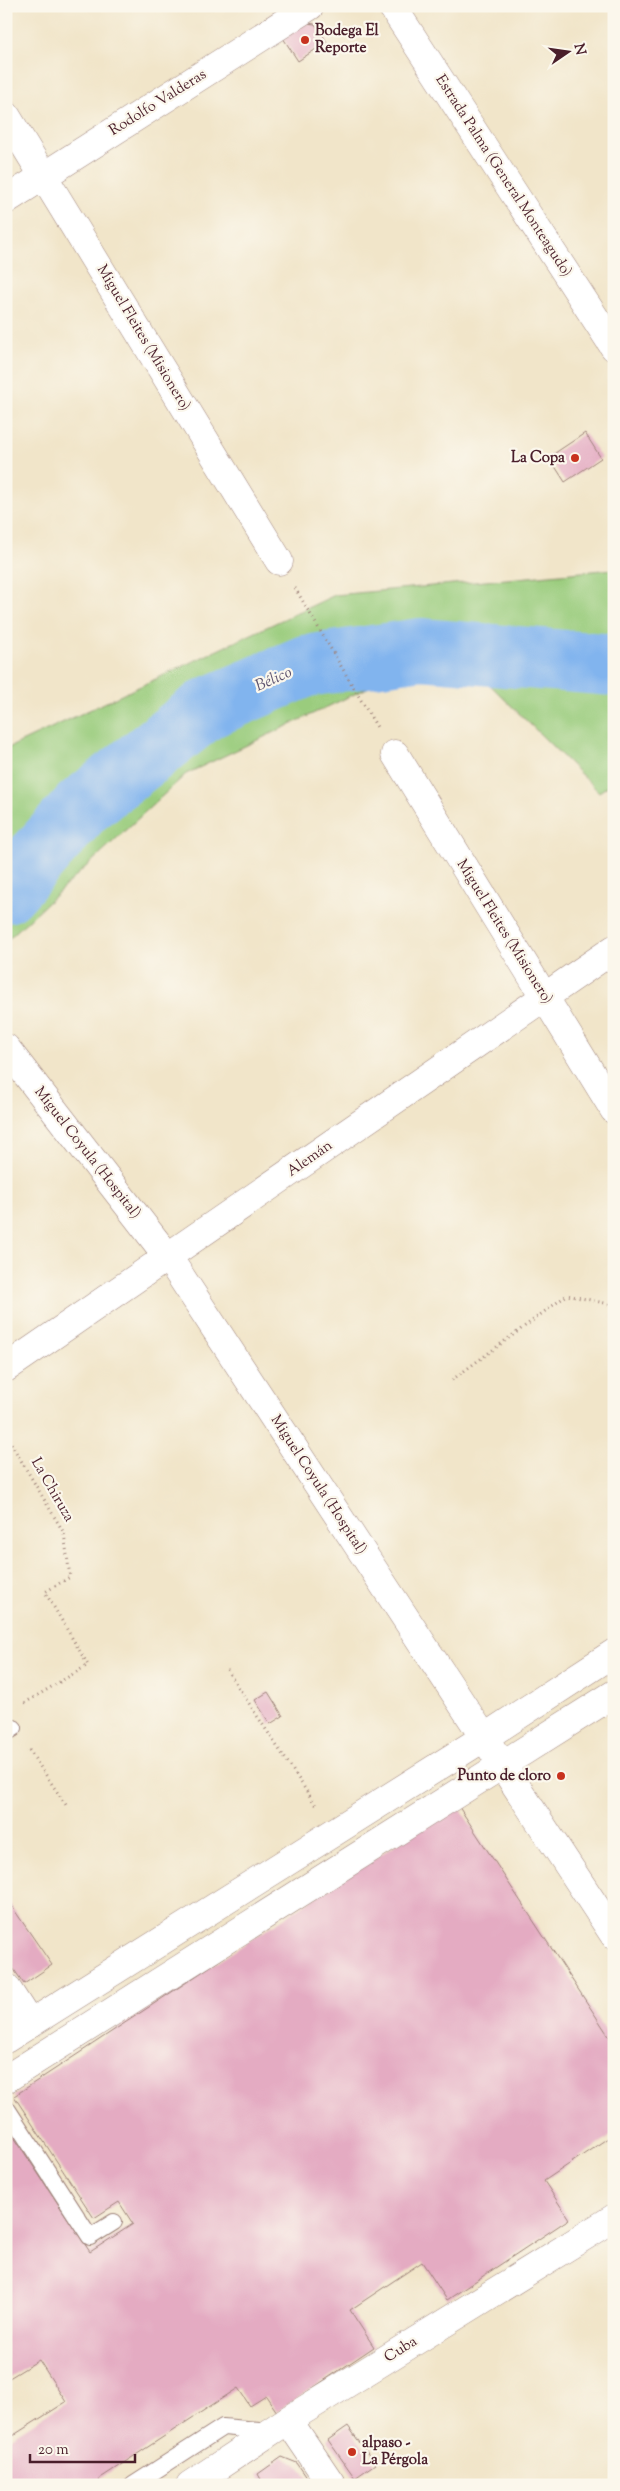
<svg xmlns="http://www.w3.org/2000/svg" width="620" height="2491" viewBox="0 0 620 2491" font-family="'Sorts Mill Goudy',serif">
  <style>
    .green { fill: #9acc7d; stroke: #727654 }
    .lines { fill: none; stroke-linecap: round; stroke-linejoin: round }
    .river { stroke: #81b4ee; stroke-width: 62 }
    .building { fill: #e4abc2 }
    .service-casing { stroke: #9e827a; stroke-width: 18 }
    .minor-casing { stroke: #9e827a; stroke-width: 29 }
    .tertiary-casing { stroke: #9e827a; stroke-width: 29 }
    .secondary-casing { stroke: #9e827a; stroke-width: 29 }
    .path { stroke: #9e827a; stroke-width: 3; stroke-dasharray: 1 4; stroke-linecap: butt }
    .service { stroke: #fff; stroke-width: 16 }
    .minor { stroke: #fff; stroke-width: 28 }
    .tertiary { stroke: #fff; stroke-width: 28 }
    .secondary { stroke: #fff; stroke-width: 28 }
    .poi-dot { fill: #c8321e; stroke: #fbf7ec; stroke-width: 2 }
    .labels { text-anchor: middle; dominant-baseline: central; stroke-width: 4.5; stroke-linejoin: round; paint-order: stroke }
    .poi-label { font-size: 15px; font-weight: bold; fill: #4a1f2b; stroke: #fbf7ec; text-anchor: start }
    .street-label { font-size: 15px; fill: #4a1f2b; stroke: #fbf7ec }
    .water-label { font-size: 16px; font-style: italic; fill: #5d536f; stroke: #fbf7ec }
  </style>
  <rect width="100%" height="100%" fill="#fbf7ec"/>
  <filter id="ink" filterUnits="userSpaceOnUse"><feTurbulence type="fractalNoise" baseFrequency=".02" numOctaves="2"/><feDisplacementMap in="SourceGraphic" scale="10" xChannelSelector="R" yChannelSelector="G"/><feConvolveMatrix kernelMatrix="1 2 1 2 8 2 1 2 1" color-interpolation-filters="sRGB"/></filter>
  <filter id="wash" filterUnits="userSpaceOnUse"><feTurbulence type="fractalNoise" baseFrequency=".0096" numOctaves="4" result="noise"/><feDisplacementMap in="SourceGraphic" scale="20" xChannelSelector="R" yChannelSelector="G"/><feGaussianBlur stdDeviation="1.12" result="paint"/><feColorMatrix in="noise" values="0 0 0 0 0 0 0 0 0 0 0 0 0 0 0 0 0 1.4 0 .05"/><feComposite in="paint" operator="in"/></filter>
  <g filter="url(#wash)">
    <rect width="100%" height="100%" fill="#f1e5c9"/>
    <!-- green -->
    <path class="green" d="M614,569V782L599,792L483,678L384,680L186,774L6,941V749L335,595Z"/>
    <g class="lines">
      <!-- river -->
      <path class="river" d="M6,892L82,807L206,709L306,666L421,649L614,665"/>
    </g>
    <g id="blocks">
      <!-- building -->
      <path class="building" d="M306,23L315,24L327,42L298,61L283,38Z
        M585,433L601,458L565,482L549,457Z
        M268,1692L283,1716L270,1724L255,1700Z
        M457,1804L614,2044V2134L544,2181L569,2219L447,2300L422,2262L350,2310L374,2347L277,2412L266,2396L250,2406L238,2388L99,2479V2485H6V2440L66,2402L39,2360L6,2380V2125L90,2252L133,2224L119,2202L94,2218L14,2096Z
        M6,1898L52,1965L24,1984L6,1958Z
        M348,2426L375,2464L355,2478L328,2440Z
        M282,2457L297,2463L312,2485H264L258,2474Z"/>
    </g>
  </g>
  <g filter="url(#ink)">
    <use href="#blocks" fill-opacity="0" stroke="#9e827a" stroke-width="1"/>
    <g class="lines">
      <defs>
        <path id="service" d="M6,1733L14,1728
          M6,2107L90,2237L114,2222
          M133,2485L223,2427L271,2431"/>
        <path id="minor" d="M6,115L279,561
          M6,200L310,6
          M395,754L614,1110
          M6,1048L168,1257L614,1935
          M6,1368L614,949
          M6,1987L30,2024
          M288,2420L332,2485"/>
        <path id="tertiary" d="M392,6L614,347
          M190,2485L288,2420L614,2218"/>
        <path id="secondary" d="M6,2039L485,1737L614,1653
          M6,2079L614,1694"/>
      </defs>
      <!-- service casing -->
      <use href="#service" class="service-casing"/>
      <!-- minor casing -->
      <use href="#minor" class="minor-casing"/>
      <!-- tertiary casing -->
      <use href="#tertiary" class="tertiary-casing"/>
      <!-- secondary casing -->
      <use href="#secondary" class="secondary-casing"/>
      <!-- path -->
      <path class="path" d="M295,588L378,729
        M452,1380L567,1295L614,1305
        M6,1435L64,1533L70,1577L45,1592L88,1665L23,1704
        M227,1670L317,1807
        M29,1750L68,1808"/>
      <!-- service -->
      <use href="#service" class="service"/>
      <!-- minor -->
      <use href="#minor" class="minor"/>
      <!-- tertiary -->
      <use href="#tertiary" class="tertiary"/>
      <!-- secondary -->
      <use href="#secondary" class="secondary"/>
    </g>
  </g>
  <!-- markers -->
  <g class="poi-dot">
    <circle cx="305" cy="40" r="5"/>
    <circle cx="575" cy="458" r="5"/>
    <circle cx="561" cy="1776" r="5"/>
    <circle cx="352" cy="2452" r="5"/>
  </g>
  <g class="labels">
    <!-- poi labels -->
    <g class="poi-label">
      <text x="315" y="31">Bodega El<tspan x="315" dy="17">Reporte</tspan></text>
      <text x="565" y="458" text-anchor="end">La Copa</text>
      <text x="551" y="1776" text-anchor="end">Punto de cloro</text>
      <text x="362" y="2443">alpaso -<tspan x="362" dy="17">La Pérgola</tspan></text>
    </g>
    <!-- street labels -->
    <g class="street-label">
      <text transform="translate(158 103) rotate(-32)">Rodolfo Valderas</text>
      <text transform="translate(503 176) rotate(57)">Estrada Palma (General Monteagudo)</text>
      <text transform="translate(143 338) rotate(59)">Miguel Fleites (Misionero)</text>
      <text transform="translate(504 932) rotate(58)">Miguel Fleites (Misionero)</text>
      <text transform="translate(87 1153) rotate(52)">Miguel Coyula (Hospital)</text>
      <text transform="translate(310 1159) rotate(-35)">Alemán</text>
      <text transform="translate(318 1485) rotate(57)">Miguel Coyula (Hospital)</text>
      <text transform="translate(52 1490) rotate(60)">La Chiruza</text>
      <text transform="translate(401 2350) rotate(-32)">Cuba</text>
    </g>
    <!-- water labels -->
    <g class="water-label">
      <text transform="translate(274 680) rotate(-24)">Bélico</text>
    </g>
  </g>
  <!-- margin -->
  <rect width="620" height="2491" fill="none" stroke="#fbf7ec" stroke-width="25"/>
  <!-- north arrow -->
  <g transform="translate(568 52) rotate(77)" stroke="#fbf7ec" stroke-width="4" paint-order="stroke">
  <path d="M0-4L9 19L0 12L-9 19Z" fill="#4a1f2b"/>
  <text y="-8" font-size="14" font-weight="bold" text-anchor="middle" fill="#4a1f2b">N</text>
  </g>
  <!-- scale -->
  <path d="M30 2454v8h105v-8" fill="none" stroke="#4a1f2b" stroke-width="2.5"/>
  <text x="38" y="2454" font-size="15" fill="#4a1f2b" stroke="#fbf7ec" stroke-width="4" paint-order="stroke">20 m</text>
</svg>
